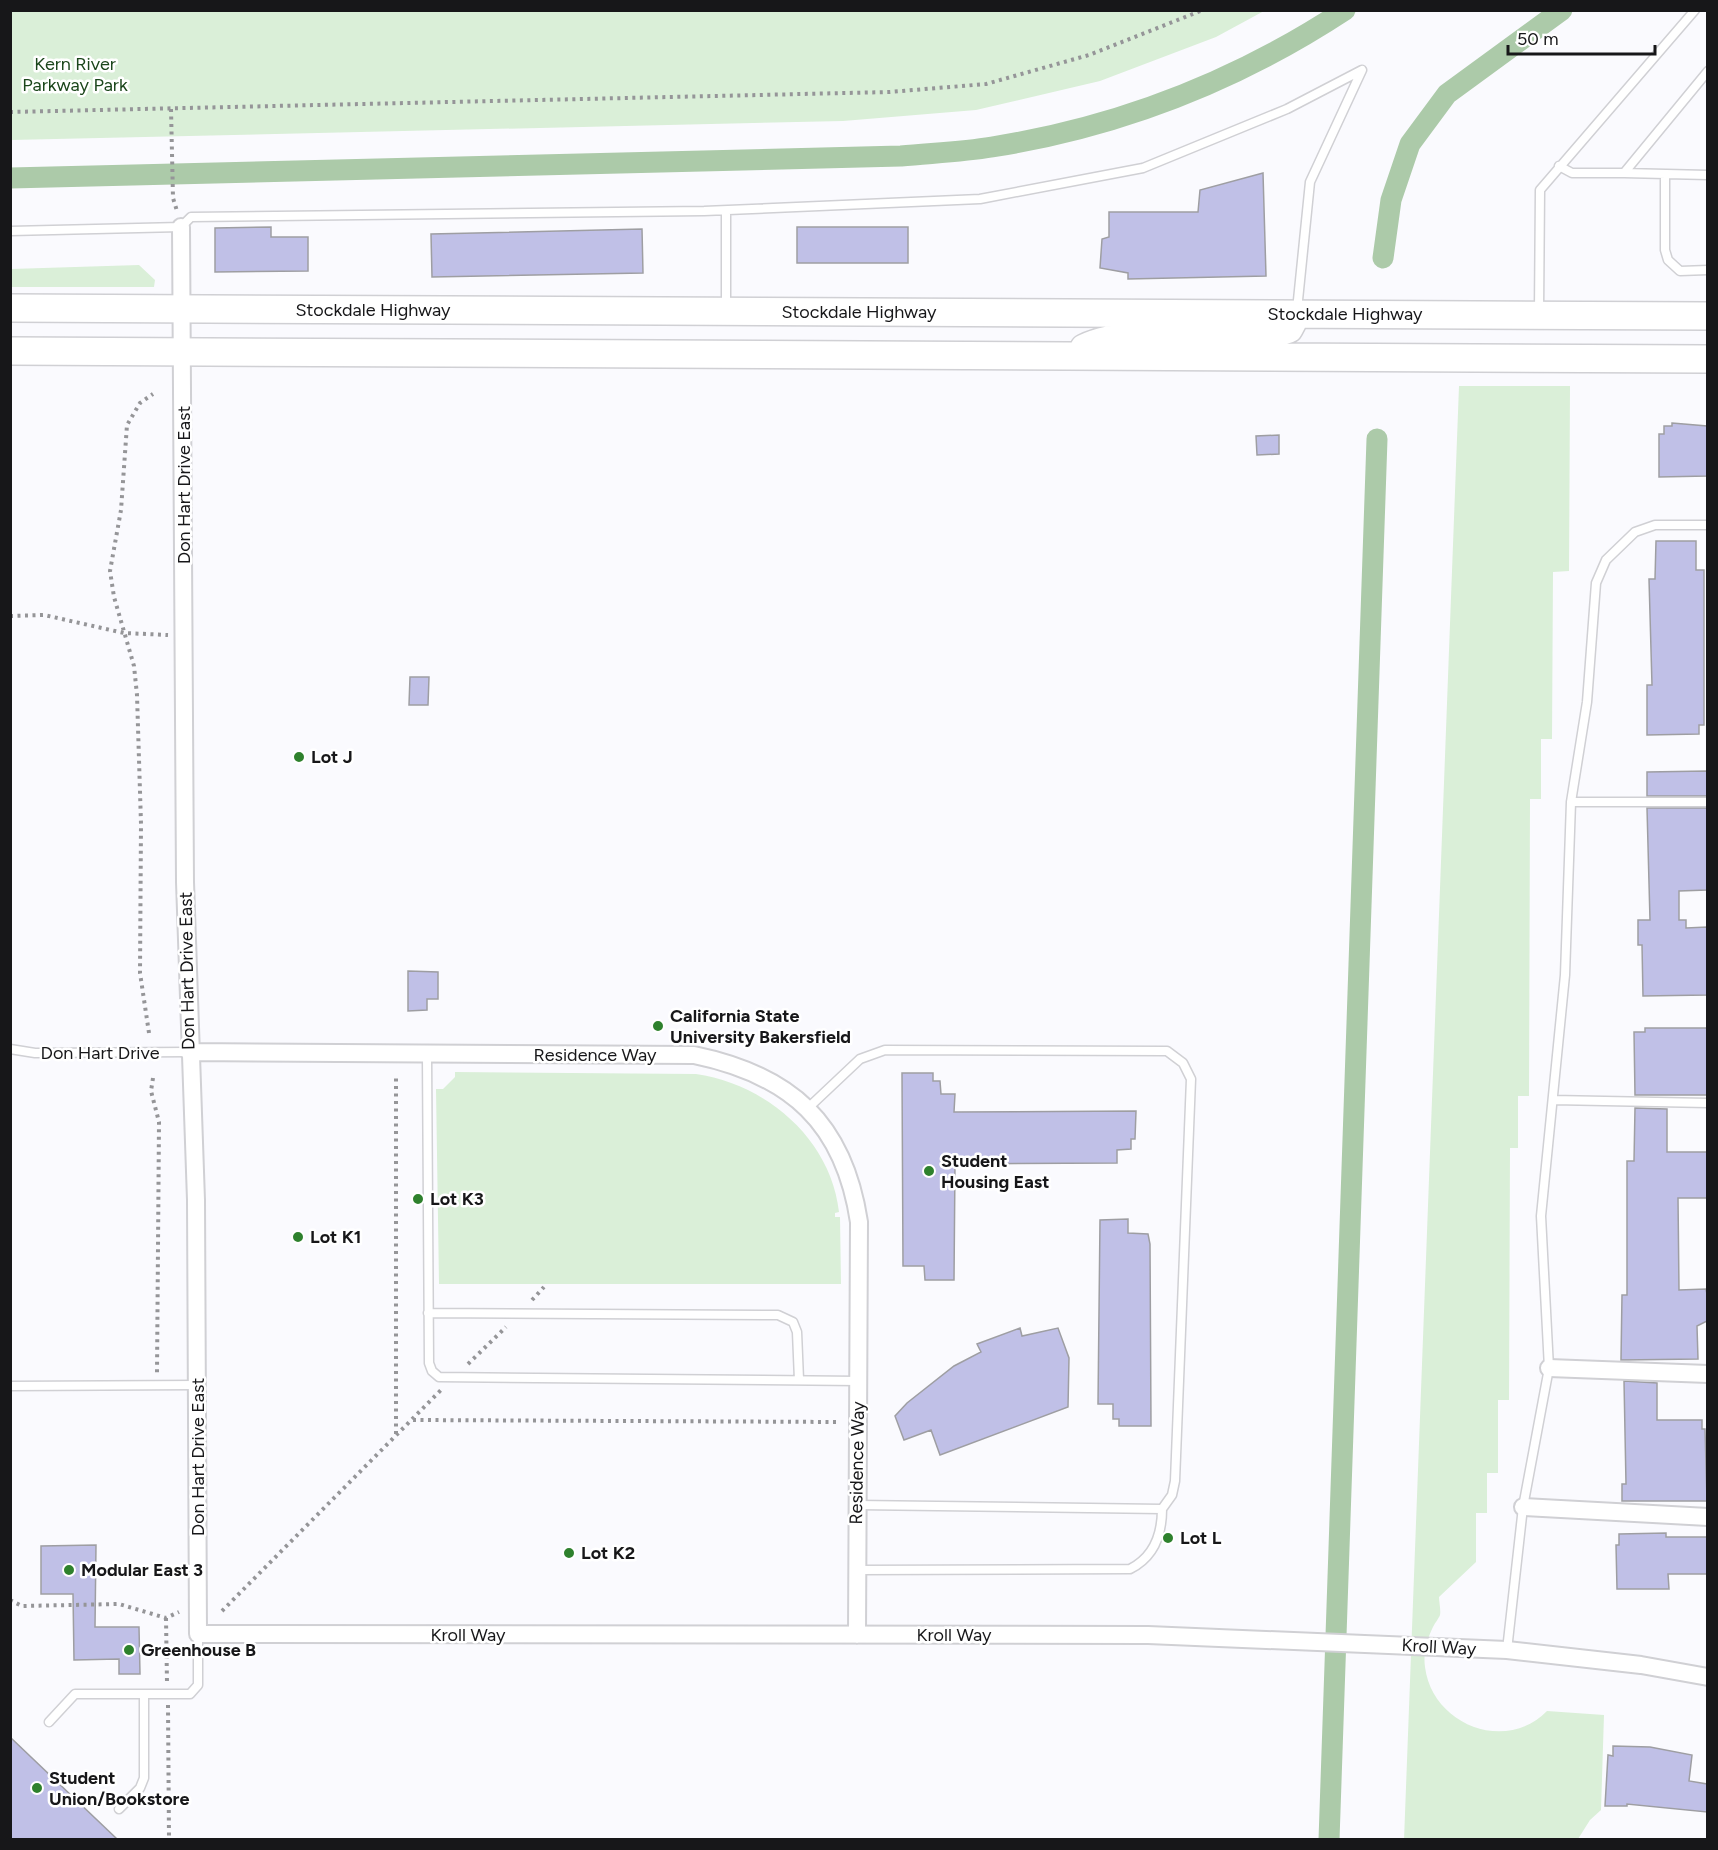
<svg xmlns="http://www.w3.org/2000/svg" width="1718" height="1850" viewBox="0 0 1718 1850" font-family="Figtree,sans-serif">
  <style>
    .green { fill: #daefd8 }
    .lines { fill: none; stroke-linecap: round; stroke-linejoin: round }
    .canal { stroke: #accaa9; stroke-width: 21 }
    .building { fill: #c0c0e7; stroke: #9e9ea2; stroke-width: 1.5 }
    .service-casing { stroke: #d0d0d4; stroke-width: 11 }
    .minor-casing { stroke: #d0d0d4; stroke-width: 20 }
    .primary-casing { stroke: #d0d0d4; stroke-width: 30 }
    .path { stroke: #959598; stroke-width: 4; stroke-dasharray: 3 4.5; stroke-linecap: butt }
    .service { stroke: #fff; stroke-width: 8 }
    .minor { stroke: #fff; stroke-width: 16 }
    .primary { stroke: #fff; stroke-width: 27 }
    .poi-dot { fill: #2e812d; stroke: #fff; stroke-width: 2 }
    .labels { text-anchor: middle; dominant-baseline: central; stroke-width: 5; stroke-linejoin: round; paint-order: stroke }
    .park-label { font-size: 18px; fill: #1b461b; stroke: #fff }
    .street-label { font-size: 18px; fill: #171719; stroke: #fff }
    .poi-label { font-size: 18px; font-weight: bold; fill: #171719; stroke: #fff; text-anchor: start }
  </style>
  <rect width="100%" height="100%" fill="#fafafe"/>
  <!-- green -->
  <path class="green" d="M10,11L11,10L1264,11L1216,37L1100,81L976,110L843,121L11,140Z
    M139,265L155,280L154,287H11V269Z
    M1459,386H1570L1569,571L1553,572L1552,739H1541V799H1530L1529,1096H1518V1148H1510L1509,1400H1498V1473H1487V1513H1476V1562L1439,1597C1439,1602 1441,1610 1440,1615C1439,1618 1435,1623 1433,1627C1427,1639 1423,1653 1425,1667C1432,1724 1505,1754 1547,1711L1604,1715L1601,1810L1590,1820L1578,1839L1404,1840Z
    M455,1072L696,1074C766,1084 831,1139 839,1212L835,1213V1217H840L841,1284H439L436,1089H443L455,1077Z"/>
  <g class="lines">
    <!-- canal -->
    <path class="canal" d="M10,178L901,156C931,153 962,152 992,147C1119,127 1237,81 1345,10
      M1383,258L1391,200L1410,144L1447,94L1562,10
      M1329,1840L1377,439"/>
  </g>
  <!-- building -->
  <path class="building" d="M1263,173L1266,276L1128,279V273L1100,268L1102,239L1109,237V212H1198L1200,190Z
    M271,227V237H308V271L215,272V228Z
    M797,227H908V263H797Z
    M642,229L643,273L432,277L431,234Z
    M1672,423L1707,426V476L1659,477V434H1664V426H1672Z
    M1279,435V454L1257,455L1256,436Z
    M1656,541H1696V570H1704V725H1699V734L1647,735V685H1652L1649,579H1655Z
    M410,677H429L428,705H409Z
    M1707,771V796H1647V772Z
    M1647,808H1707V890L1679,891V920H1686V928L1707,927V995L1643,996L1642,945H1638V920H1650Z
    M408,971L438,972V999H427V1010L408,1011Z
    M1645,1028H1707V1095H1635L1634,1032H1645Z
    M902,1073H933V1081H940L941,1094H955L954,1112L1136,1111L1135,1139H1131V1149L1117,1150V1163L955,1164L954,1280H925L924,1266H903Z
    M1635,1108L1667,1109V1152H1707V1198H1678L1679,1290L1706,1289L1707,1294V1321L1697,1326L1698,1359L1621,1360L1622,1295H1627V1161H1634Z
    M1128,1219V1233L1148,1234L1150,1244L1151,1426H1119V1419H1113V1404H1098L1100,1220Z
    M1020,1328L1022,1336L1058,1328L1069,1358L1068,1407L940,1455L931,1430L904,1440L895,1416L907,1403L954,1366L981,1352L977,1344Z
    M1624,1381L1657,1383V1420H1702V1429H1705L1707,1501H1622V1484H1626Z
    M1666,1533V1537H1707V1574H1668L1669,1589H1617L1616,1545H1619V1534Z
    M96,1545L95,1627H139L140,1674H119V1659L74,1660L73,1594H41V1546Z
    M10,1737L117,1839H10Z
    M1613,1746L1650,1747L1692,1755L1689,1781L1707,1784V1812L1627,1804V1806H1605L1608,1755L1613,1756Z"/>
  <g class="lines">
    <defs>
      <path id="service" d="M1559,166L1572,173H1624L1708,71
        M1624,173L1708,175
        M1665,174V250L1668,260L1680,271L1708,270
        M726,211V308
        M10,231L181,227L191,217L704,211L980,199L1143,168L1287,109L1362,70L1310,182L1297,310
        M1539,312L1540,190L1695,10
        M1571,802H1708
        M10,1049L35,1053L189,1052
        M427,1055L429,1363L432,1371L439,1377L859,1381
        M1553,1100L1708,1103
        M807,1109L860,1059L885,1050L1167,1051L1183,1063L1191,1079L1175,1481L1172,1495L1162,1509
        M428,1313L778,1315L793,1322L797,1332L799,1380
        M10,1386L198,1385
        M857,1570L1130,1569C1154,1557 1162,1534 1162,1509L857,1505
        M1507,1650L1523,1507L1549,1368L1541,1216L1565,975L1571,802L1587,702L1596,583L1606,560L1635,532L1655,525H1708
        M49,1722L75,1694H190L198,1685V1634
        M119,1809L140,1788L144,1778V1694"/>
      <path id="minor" d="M181,227L185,882L196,1200L198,1634L1148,1635L1507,1650L1641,1665L1708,1677
        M189,1052L694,1055C791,1075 844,1123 859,1222L857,1635
        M1549,1368L1708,1374
        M1523,1507L1708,1517"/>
      <path id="primary" d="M10,308L1708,316
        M1084,348C1133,325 1214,340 1269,335L1289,329L1297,314
        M10,351L1708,359"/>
    </defs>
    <!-- service casing -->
    <use href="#service" class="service-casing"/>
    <!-- minor casing -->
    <use href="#minor" class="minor-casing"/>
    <!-- primary casing -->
    <use href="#primary" class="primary-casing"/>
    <!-- path -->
    <path class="path" d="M171,109L173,198L177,211
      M10,112L890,92L986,84L1089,55L1203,10
      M10,616L44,615L124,633L168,635
      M149,1033L140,973L141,824L137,695L134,666L114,597L110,571L121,510L127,425L140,403L153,394
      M153,1078L151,1091L159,1122L157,1373
      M532,1300L544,1287
      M468,1364L506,1327
      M413,1420L839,1422
      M396,1434V1078
      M10,1600L22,1606L119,1604L166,1618L179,1612
      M222,1611L441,1390
      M166,1618L167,1683
      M168,1705L169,1840"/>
    <!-- service -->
    <use href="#service" class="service"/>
    <!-- minor -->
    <use href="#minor" class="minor"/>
    <!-- primary -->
    <use href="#primary" class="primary"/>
  </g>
  <!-- markers -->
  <g class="poi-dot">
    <circle cx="299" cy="757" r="6"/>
    <circle cx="658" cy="1026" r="6"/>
    <circle cx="929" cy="1171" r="6"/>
    <circle cx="418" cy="1199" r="6"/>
    <circle cx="298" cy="1237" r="6"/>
    <circle cx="1168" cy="1538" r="6"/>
    <circle cx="569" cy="1553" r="6"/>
    <circle cx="69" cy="1570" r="6"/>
    <circle cx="129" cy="1650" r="6"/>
    <circle cx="37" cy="1788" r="6"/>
  </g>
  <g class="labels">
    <!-- park labels -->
    <g class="park-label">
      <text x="75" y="64">Kern River<tspan x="75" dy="21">Parkway Park</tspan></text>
    </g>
    <!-- street labels -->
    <g class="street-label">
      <text x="373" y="310">Stockdale Highway</text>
      <text x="859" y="312">Stockdale Highway</text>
      <text x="1345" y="314">Stockdale Highway</text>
      <text transform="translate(184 485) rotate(-90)">Don Hart Drive East</text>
      <text transform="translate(187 971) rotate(-91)">Don Hart Drive East</text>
      <text x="100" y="1053">Don Hart Drive</text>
      <text x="595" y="1055">Residence Way</text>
      <text transform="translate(198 1457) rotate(-90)">Don Hart Drive East</text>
      <text transform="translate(857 1463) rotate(-89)">Residence Way</text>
      <text x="468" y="1635">Kroll Way</text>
      <text x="954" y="1635">Kroll Way</text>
      <text transform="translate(1439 1647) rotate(3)">Kroll Way</text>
    </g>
    <!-- poi labels -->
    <g class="poi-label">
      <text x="311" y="757">Lot J</text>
      <text x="670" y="1016">California State<tspan x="670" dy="21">University Bakersfield</tspan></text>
      <text x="941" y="1161">Student<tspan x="941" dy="21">Housing East</tspan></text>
      <text x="430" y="1199">Lot K3</text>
      <text x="310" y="1237">Lot K1</text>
      <text x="1180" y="1538">Lot L</text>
      <text x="581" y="1553">Lot K2</text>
      <text x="81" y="1570">Modular East 3</text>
      <text x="141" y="1650">Greenhouse B</text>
      <text x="49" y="1778">Student<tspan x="49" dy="21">Union/Bookstore</tspan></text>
    </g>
  </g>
  <!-- border -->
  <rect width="1718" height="1850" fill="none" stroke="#171719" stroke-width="24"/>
  <!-- scale -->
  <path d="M1508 45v9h147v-9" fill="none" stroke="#171719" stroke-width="3"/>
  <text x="1517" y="45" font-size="18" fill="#171719" stroke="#ffffff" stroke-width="4.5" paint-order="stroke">50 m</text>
</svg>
